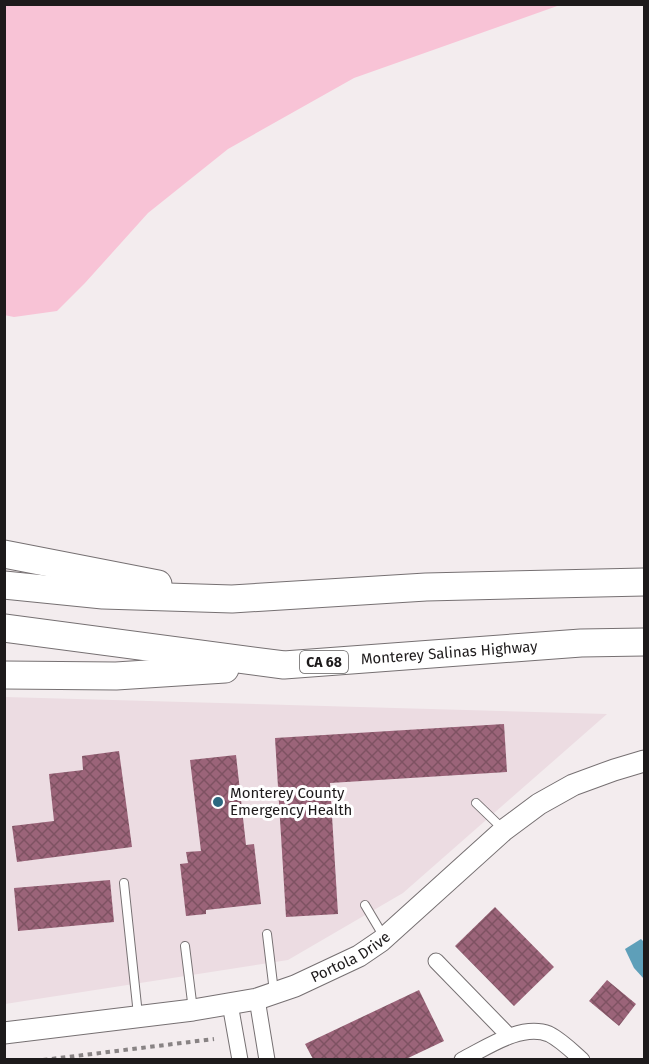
<svg xmlns="http://www.w3.org/2000/svg" width="649" height="1064" viewBox="0 0 649 1064" font-family="'Fira Sans',sans-serif">
  <style>
    .built { fill: #ecdce2 }
    .green { fill: #f8c3d6 }
    .water { fill: #5e9fb9 }
    .building { fill: url(#building-cross-hatch) }
    .lines { fill: none; stroke-linecap: round; stroke-linejoin: round }
    .lane-casing { stroke: #767072; stroke-width: 10 }
    .street-casing { stroke: #767072; stroke-width: 17 }
    .secondary-casing { stroke: #767072; stroke-width: 23 }
    .highway-casing { stroke: #767072; stroke-width: 29 }
    .path { stroke: #888384; stroke-width: 4; stroke-dasharray: 4.5 4.5; stroke-linecap: butt }
    .lane { stroke: #fff; stroke-width: 8 }
    .street { stroke: #fff; stroke-width: 15 }
    .secondary { stroke: #fff; stroke-width: 21 }
    .highway { stroke: #fff; stroke-width: 27 }
    .poi-dot { fill: #2c6980; stroke: #fff; stroke-width: 2 }
    .labels { text-anchor: middle; dominant-baseline: central; stroke-width: 6; stroke-linejoin: round; paint-order: stroke }
    .shield { fill: #fff; stroke: #615f5f; stroke-width: 1.5 }
    .shield-label { font-size: 14px; font-weight: bold; fill: #1d1a1b }
    .street-label { font-size: 15px; fill: #1d1a1b; stroke: #fff }
    .poi-label { font-size: 15px; fill: #1d1a1b; stroke: #fff; text-anchor: start }
  </style>
  <defs>
    <pattern id="building-cross-hatch" width="8" height="8" patternUnits="userSpaceOnUse" patternTransform="scale(1.5)"><rect width="8" height="8" fill="#9b6479"/><path d="M0 0l8 8M0 8l8-8" fill="none" stroke="#7e5262"/></pattern>
  </defs>
  <rect width="100%" height="100%" fill="#f3ecee"/>
  <!-- built -->
  <path class="built" d="M5,697L607,714L403,893L288,960L5,1004Z"/>
  <!-- green -->
  <path class="green" d="M5,4H560V5L354,78L228,149L148,213L85,283L57,311L14,317L4,315Z"/>
  <!-- water -->
  <path class="water" d="M641,939L644,942V979L634,968L625,949Z"/>
  <!-- building -->
  <path class="building" d="M504,724L507,772L330,783L338,914L286,917L275,738Z
    M119,751L132,847L17,862L12,826L54,821L49,774L83,770L82,756Z
    M236,755L246,845L254,844L261,904L206,910V914L186,916L180,864L188,863L186,852L201,851L190,760Z
    M110,880L114,922L18,931L14,888Z
    M495,907L554,967L514,1006L455,946Z
    M607,980L636,1004L619,1026L589,1001Z
    M419,990L444,1041L406,1059H313L305,1044Z"/>
  <g class="lines">
    <defs>
      <path id="lane" d="M476,803L503,829
        M124,883L138,1015
        M365,905L384,937
        M267,934L274,992
        M185,946L193,1010"/>
      <path id="street" d="M436,961L509,1036
        M257,999L267,1060
        M230,1004L240,1060
        M462,1060C486,1048 521,1023 549,1034C561,1040 572,1051 582,1060"/>
      <g id="secondary">
        <path id="s1" d="M4,1033L193,1010L257,999L295,986L359,956L381,941L504,830L539,804L573,785L614,770L644,761"/>
      </g>
      <g id="highway">
        <path d="M4,554L158,584"/>
        <path d="M4,585L103,595L232,599L426,587L644,582"/>
        <path id="s2" d="M4,628L284,665L581,643L644,642"/>
        <path d="M4,675L116,676L225,669"/>
      </g>
    </defs>
    <!-- lane casing -->
    <use href="#lane" class="lane-casing"/>
    <!-- street casing -->
    <use href="#street" class="street-casing"/>
    <!-- secondary casing -->
    <use href="#secondary" class="secondary-casing"/>
    <!-- highway casing -->
    <use href="#highway" class="highway-casing"/>
    <!-- path -->
    <path class="path" d="M43,1060L214,1039"/>
    <!-- lane -->
    <use href="#lane" class="lane"/>
    <!-- street -->
    <use href="#street" class="street"/>
    <!-- secondary -->
    <use href="#secondary" class="secondary"/>
    <!-- highway -->
    <use href="#highway" class="highway"/>
  </g>
  <!-- markers -->
  <circle class="poi-dot" cx="218" cy="802" r="6"/>
  <g class="labels">
    <!-- shield labels -->
    <rect class="shield" x="300" y="651" width="48" height="22" rx="4.5"/>
    <g class="shield-label">
      <text x="324" y="662">CA 68</text>
    </g>
    <!-- street labels -->
    <g class="street-label">
      <text stroke="none"><textPath href="#s2" startOffset="448">Monterey Salinas Highway</textPath></text>
      <text stroke="none"><textPath href="#s1" startOffset="358">Portola Drive</textPath></text>
    </g>
    <!-- poi labels -->
    <g class="poi-label">
      <text x="230" y="793">Monterey County<tspan x="230" dy="17">Emergency Health</tspan></text>
    </g>
  </g>
  <!-- border -->
  <rect width="649" height="1064" fill="none" stroke="#1d1a1b" stroke-width="12"/>
</svg>
